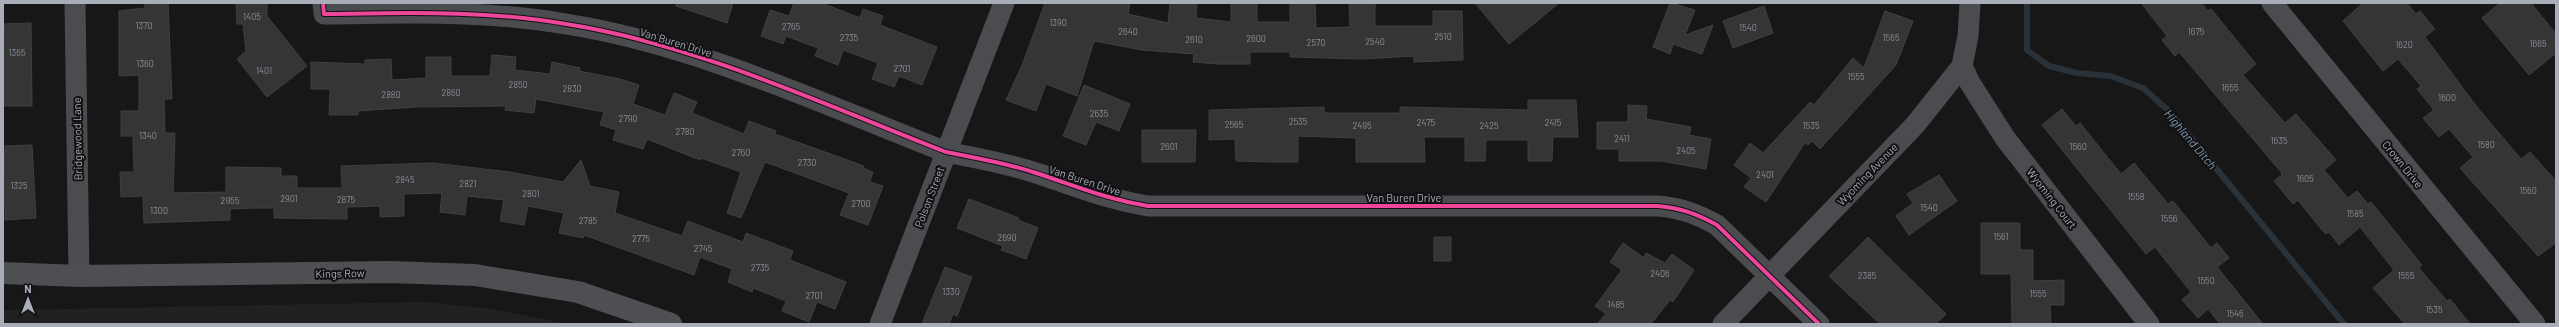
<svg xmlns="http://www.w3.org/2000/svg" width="2559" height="327" viewBox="0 0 2559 327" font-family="Barlow,sans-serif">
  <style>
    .built { fill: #212123 }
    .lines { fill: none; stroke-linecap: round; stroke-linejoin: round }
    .stream { stroke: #2a3239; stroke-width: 6 }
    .building { fill: #353536; stroke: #3f4043 }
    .minor { stroke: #4b4c50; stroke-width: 21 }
    .major { stroke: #4d4f52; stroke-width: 22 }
    .cycleway-casing { stroke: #111113; stroke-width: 6 }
    .cycleway { stroke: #ed469a; stroke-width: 4 }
    .labels { text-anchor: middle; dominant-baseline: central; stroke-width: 4; stroke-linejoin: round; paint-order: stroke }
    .number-label { font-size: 9px; fill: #8b8f98 }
    .street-label { font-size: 11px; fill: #a8adb8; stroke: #111113 }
    .water-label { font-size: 12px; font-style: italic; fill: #7f9bb3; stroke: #111113 }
  </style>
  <rect width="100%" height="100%" fill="#171717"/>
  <!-- built -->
  <path class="built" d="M424,302L493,309L568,324H3V311L10,310Z"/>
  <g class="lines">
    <!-- stream -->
    <path class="stream" d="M2027,3V50L2049,66L2077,73L2110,76L2143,88L2169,111L2344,324"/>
  </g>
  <!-- building -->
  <path class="building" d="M145,3H168L172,99H164L165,133H175L173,193L226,192V167L281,168V176H297V188H342L341,166L433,163L510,172L563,182L581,160L590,186L619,192L615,213L682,236L688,221L743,242L746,233L793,251L790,260L846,282L835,309L817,302L809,322L782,311L786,301L753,288L752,292L728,282L732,269L700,257L694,275L584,235L583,238L559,233L564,213L528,206L524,225L500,221L504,200L467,196L465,215L440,212L442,193L404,194V216L380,217V206L347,207V219L274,218V208H255L230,209V220L144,223L143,196L121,197L120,172H134L133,136H121V111H139V75L119,76V11L145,8Z
    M236,3H267V16L307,66L267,97L237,59L246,51L243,24H237Z
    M677,3H733L727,23L676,6Z
    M794,3H822L860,18L863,9L883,16L880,25L937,47L922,85L899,76L894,87L872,79L878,63L843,50L838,65L815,56L818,48L786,36L783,44L761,36L770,10L789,16Z
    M1045,3H1130L1128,14L1168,23L1170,3H1197L1196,18L1231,22V3H1257V22H1290V3H1315L1316,28L1350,27L1349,3H1375V26H1433V11H1462L1463,60L1414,62V56L1363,59L1290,57V52H1250V64H1218L1193,62L1194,54L1142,50L1094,41L1077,96L1046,84L1036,111L1006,100L1023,63Z
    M1475,3H1559L1509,44Z
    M1670,3L1695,10L1685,35L1713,25L1702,54L1673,44L1670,54L1653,47Z
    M2141,3H2201L2208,11L2211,9L2256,64L2243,75L2285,123L2296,114L2336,160L2324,170L2348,198L2357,191L2368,204L2371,202L2422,265L2419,268L2447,301L2450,299L2470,324H2405L2373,288L2394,270L2360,227L2339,245L2329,232L2326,234L2321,229L2298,200L2293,204L2274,181L2282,175L2281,172L2179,52L2175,56L2162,40L2167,36Z
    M2363,3H2407L2416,14L2420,11L2435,29L2425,37L2477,107L2521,159L2530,152L2556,181V243L2538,256L2460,168L2473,157L2449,129L2439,137L2423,118L2434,110L2417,89L2421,86L2398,59L2383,71L2343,21Z
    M2500,3H2531L2556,34V53L2529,75L2482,18Z
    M1764,6L1773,33L1733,48L1723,21Z
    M1885,11L1913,21L1896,65L1820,149L1812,141L1808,145L1805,143L1766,202L1744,187L1751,178L1734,165L1750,143L1763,153L1810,102L1814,105L1853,58L1864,68Z
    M31,23L32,106H3L4,24Z
    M492,55L516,57L515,70L550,74L552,62L580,68L579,71L620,79L639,85L633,104L665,115L674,93L697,102L692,113L744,134L749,121L776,131L775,134L864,166L863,168L873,172L870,182L883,186L868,225L840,215L849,193L765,162L741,218L727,213L741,172L701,158L700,160L647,139L643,149L613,140L616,130L600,125L604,112L536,99L534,113L505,110L506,106L416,107L358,111V115H329L330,89H311V62L365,64V60L391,59L392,80L426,78V57H451V76H490Z
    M1084,85L1130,104L1119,131L1096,122L1086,145L1063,136Z
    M1528,100H1576L1578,137H1553L1552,161H1528V140H1486L1485,161H1465V137H1424L1425,162H1356V138L1298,136V162H1273L1236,161L1235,139L1209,140V110L1324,107V113H1400V107L1528,110Z
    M1628,105L1647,106L1646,119L1691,127L1689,135L1711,139L1706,169L1661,161H1619V149H1597V122H1628Z
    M2062,109L2076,126L2080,123L2121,174L2134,163L2168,204L2173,201L2211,248L2217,243L2229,258L2217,267L2263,324H2220L2208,309L2198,318L2182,300L2191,292L2155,247L2146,254L2042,125Z
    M1142,130H1196L1195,162H1142Z
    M32,145L36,218L5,220V204H3L5,146Z
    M1939,175L1957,201L1909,235L1896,216L1913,203L1907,194Z
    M969,199L1019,218L1018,220L1038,228L1026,259L1001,250L1003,246L957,228Z
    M1981,223H2020V250H2033V281L2064,280V305H2050L2051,324H2012L2011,274H1981Z
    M1434,237H1451V261H1434Z
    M1868,237L1946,314L1936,324H1880L1829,276Z
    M1623,243L1644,258L1646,253L1665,263L1672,254L1694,270L1673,302L1670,300L1651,324H1597L1606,314L1595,306L1622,270L1610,262Z
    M945,267L972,277L957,316L953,314L949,324H922Z"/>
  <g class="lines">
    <!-- minor -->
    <path class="minor" d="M75,3L79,276
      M323,3L324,14C405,13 486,10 566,24C695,44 825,105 946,152C976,158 1007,163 1036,173C1076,186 1106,199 1148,206H1658C1681,208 1697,214 1717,225L1819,324
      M2272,3L2535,324
      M1962,66L1970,83L2005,138L2149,324
      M880,324L1004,3
      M1723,324L1915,125L1962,66L1968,36L1970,3"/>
    <!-- major -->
    <path class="major" d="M3,273L79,276L390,272L475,275L578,292L671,324"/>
    <defs>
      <path id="cycleway" d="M323,3L324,14C405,13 486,10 566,24C695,44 825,105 946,152C976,158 1007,163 1036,173C1076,186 1106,199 1148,206H1658C1681,208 1697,214 1717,225L1819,324"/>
    </defs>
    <!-- cycleway casing -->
    <use href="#cycleway" class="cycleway-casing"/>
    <!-- cycleway -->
    <use href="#cycleway" class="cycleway"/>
  </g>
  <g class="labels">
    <!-- number labels -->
    <g class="number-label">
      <text x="252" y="16">1405</text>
      <text x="1058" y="22">1390</text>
      <text x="144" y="25">1370</text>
      <text x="791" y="26">2765</text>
      <text x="1748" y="27">1540</text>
      <text x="1128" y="31">2640</text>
      <text x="2196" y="31">1675</text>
      <text x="1443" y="36">2510</text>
      <text x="849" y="37">2735</text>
      <text x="1891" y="37">1565</text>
      <text x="1256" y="38">2600</text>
      <text x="1194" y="39">2610</text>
      <text x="1375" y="41">2540</text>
      <text x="1316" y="42">2570</text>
      <text x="2538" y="43">1665</text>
      <text x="2404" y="44">1620</text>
      <text x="17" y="52">1365</text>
      <text x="145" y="63">1360</text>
      <text x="902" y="68">2701</text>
      <text x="264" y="70">1401</text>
      <text x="1856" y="76">1555</text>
      <text x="518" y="84">2850</text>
      <text x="2230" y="87">1655</text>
      <text x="572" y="88">2830</text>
      <text x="451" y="92">2860</text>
      <text x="391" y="94">2880</text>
      <text x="2447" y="97">1600</text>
      <text x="1099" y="113">2635</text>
      <text x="628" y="118">2790</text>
      <text x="1298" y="121">2535</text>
      <text x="1426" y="122">2475</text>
      <text x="1553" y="122">2415</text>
      <text x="1234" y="124">2565</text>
      <text x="1362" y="125">2495</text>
      <text x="1489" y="125">2425</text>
      <text x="1811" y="125">1535</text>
      <text x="685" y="131">2780</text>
      <text x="148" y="135">1340</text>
      <text x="1622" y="138">2411</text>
      <text x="2279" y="140">1635</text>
      <text x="2486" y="144">1580</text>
      <text x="1169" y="146">2601</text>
      <text x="2078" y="146">1560</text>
      <text x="1686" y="150">2405</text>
      <text x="741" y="152">2760</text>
      <text x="807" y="162">2730</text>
      <text x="1765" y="174">2401</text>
      <text x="2305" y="178">1605</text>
      <text x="405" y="179">2845</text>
      <text x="468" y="183">2821</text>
      <text x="19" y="185">1325</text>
      <text x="2528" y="190">1560</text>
      <text x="531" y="193">2801</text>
      <text x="2136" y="196">1558</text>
      <text x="289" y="198">2901</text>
      <text x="346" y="199">2875</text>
      <text x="230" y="200">2955</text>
      <text x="861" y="203">2700</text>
      <text x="1929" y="207">1540</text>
      <text x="159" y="210">1300</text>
      <text x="2355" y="213">1585</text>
      <text x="2169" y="218">1556</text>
      <text x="588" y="220">2785</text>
      <text x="2001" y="236">1561</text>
      <text x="1007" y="237">2690</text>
      <text x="641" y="238">2775</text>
      <text x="703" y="248">2745</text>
      <text x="760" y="267">2735</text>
      <text x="1660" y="273">2406</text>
      <text x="1867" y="275">2385</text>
      <text x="2406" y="275">1555</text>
      <text x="2206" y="280">1550</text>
      <text x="951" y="291">1330</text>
      <text x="2038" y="293">1555</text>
      <text x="814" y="295">2701</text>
      <text x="1616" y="304">1485</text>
      <text x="2434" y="309">1535</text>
      <text x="2235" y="313">1546</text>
    </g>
    <!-- street labels -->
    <g class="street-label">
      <text transform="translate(676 42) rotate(17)">Van Buren Drive</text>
      <text transform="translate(77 139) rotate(-91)">Bridgewood Lane</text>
      <text transform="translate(2403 164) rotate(51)">Crown Drive</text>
      <text transform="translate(1867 174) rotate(-46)">Wyoming Avenue</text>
      <text transform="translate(1085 180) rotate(18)">Van Buren Drive</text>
      <text transform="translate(929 197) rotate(-69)">Polson Street</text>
      <text x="1404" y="197">Van Buren Drive</text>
      <text transform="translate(2052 198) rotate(52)">Wyoming Court</text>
      <text transform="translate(340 273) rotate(-1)">Kings Row</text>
    </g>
    <!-- water labels -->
    <g class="water-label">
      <text transform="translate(2191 139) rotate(50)">Highland Ditch</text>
    </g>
  </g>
  <!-- border -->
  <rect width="2559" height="327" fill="none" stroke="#a8adb8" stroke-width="8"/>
  <!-- north arrow -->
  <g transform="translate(28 299)" stroke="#111113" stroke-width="3" paint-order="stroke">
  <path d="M0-3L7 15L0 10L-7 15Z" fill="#a8adb8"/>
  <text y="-6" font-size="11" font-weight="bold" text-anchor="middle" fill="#a8adb8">N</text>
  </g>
</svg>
